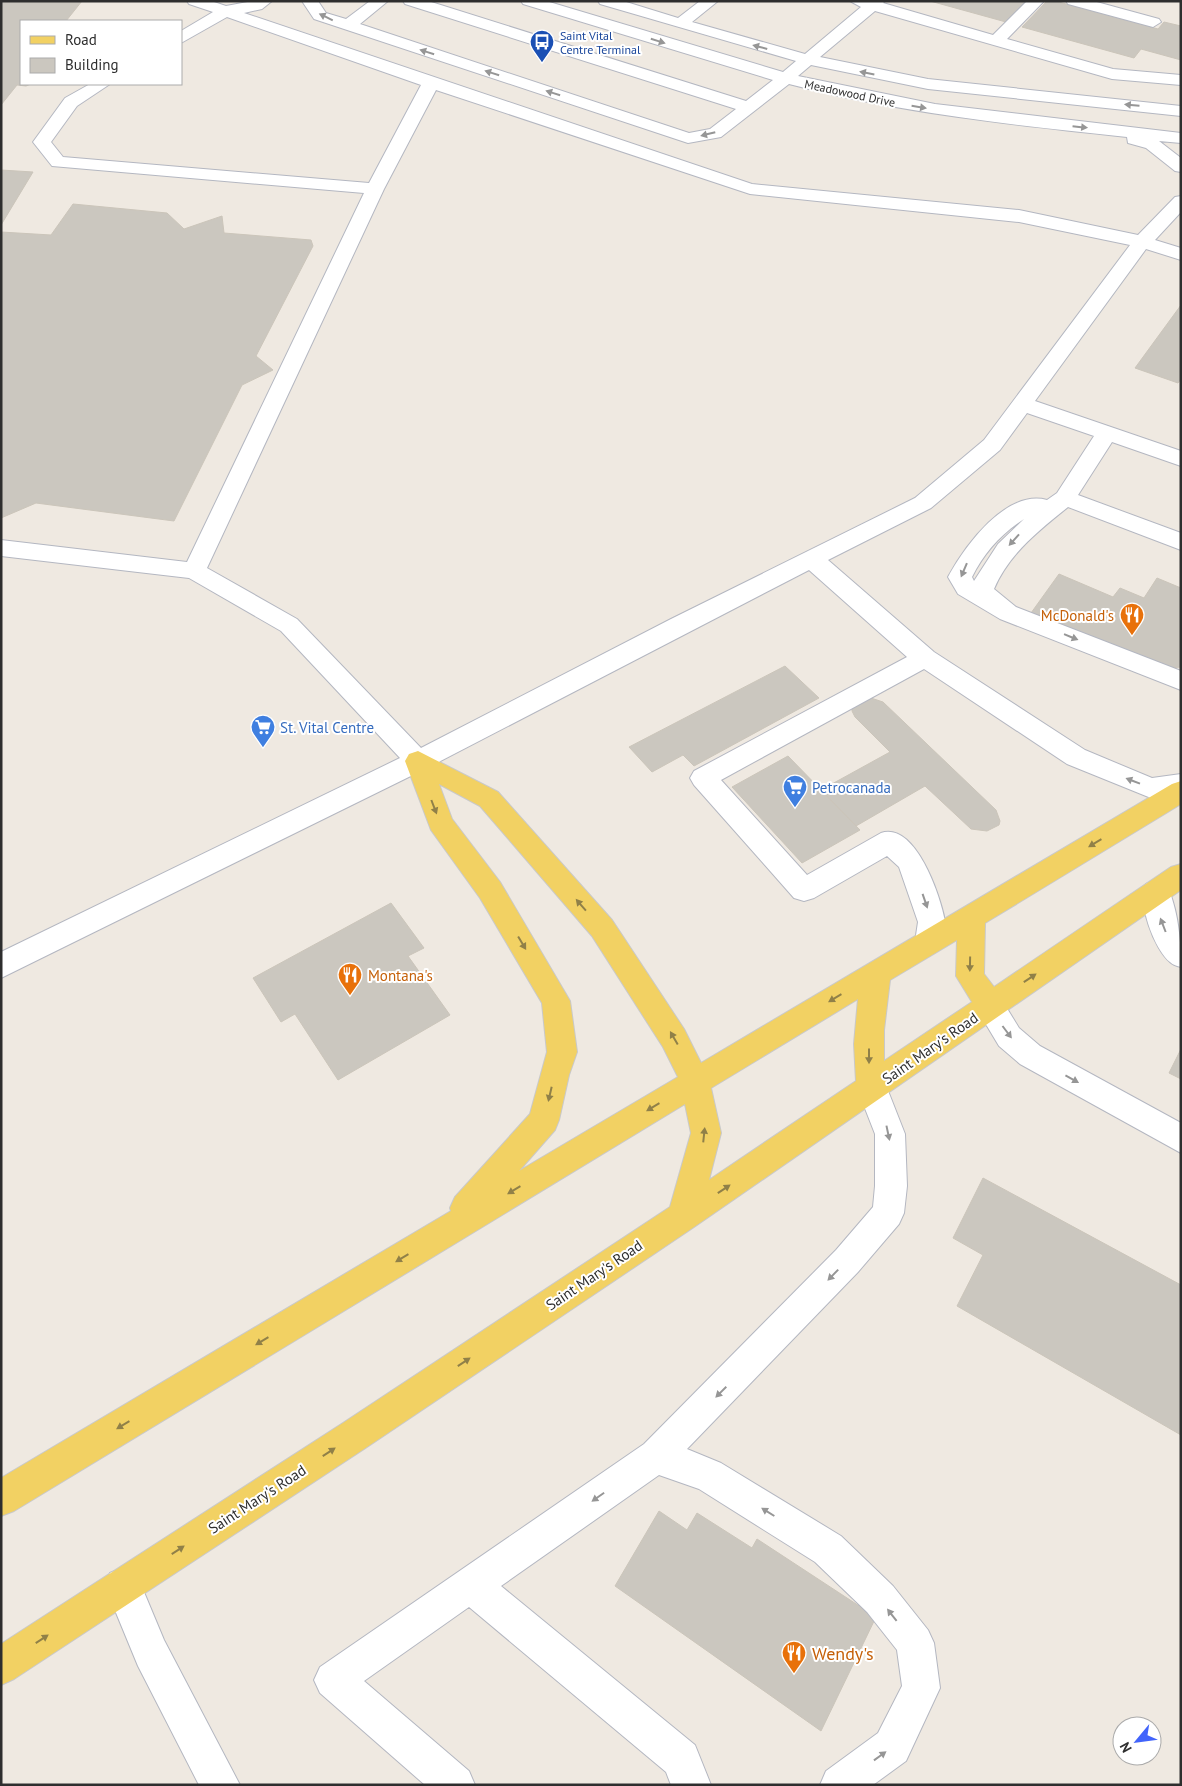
<svg xmlns="http://www.w3.org/2000/svg" width="1182" height="1786" viewBox="0 0 1182 1786" font-family="'PT Sans',sans-serif">
  <style>
    .building { fill: #cbc7bf; stroke: #cbc5ba }
    .lines { fill: none; stroke-linecap: round; stroke-linejoin: round }
    .minor-casing { stroke: #b4b7c1; stroke-width: 2 }
    .major-casing { stroke: #c9c9c9; stroke-width: 2 }
    .minor { fill: #fff; fill-rule: evenodd }
    .major { fill: #f2d163; fill-rule: evenodd }
    .oneway { fill: #969696 }
    .oneway2 { fill: #908048 }
    .labels { text-anchor: middle; dominant-baseline: central; stroke-width: 4; stroke-linejoin: round; paint-order: stroke }
    .far-transit-label { font-size: 12px; fill: #164399; stroke: #fff; text-anchor: start }
    .far-street-label { font-size: 12px; fill: #2e2e2e; stroke: #fff }
    .food-label { font-size: 15px; fill: #c56008; stroke: #fff; text-anchor: end }
    .shop-label { font-size: 15px; fill: #366cbe; stroke: #fff; text-anchor: start }
    .street-label { font-size: 15px; fill: #2e2e2e; stroke: #fff }
    .near-food-label { font-size: 18px; fill: #c56008; stroke: #fff; text-anchor: start }
  </style>
  <rect width="100%" height="100%" fill="#efe9e1"/>
  <!-- building -->
  <path class="building" d="M1,1H82L66,21H21V84H31L26,86L17,85L1,105Z
    M930,1H1026L1006,22Z
    M1047,1H1055L1158,29L1164,22L1181,26V60L1141,49L1134,58L1022,27Z
    M1,170L33,172L1,225Z
    M73,204L167,213L184,229L222,216L224,233L311,240L313,246L256,356L273,370L242,385L174,521L36,503L1,518V232L51,235Z
    M1181,305V379L1178,383L1135,368Z
    M1059,574L1113,597L1120,588L1144,598L1157,578L1181,588V667L1170,668L1031,613Z
    M785,666L819,698L694,766L683,755L652,772L629,747Z
    M868,697L883,702L996,810L1000,821L999,825L987,831L971,829L925,786L856,826L821,790L890,752L855,717L852,711V707Z
    M788,756L860,830L802,863L732,787Z
    M391,903L424,948L408,956L450,1015L338,1080L295,1014L281,1022L253,978Z
    M1181,1049V1079L1169,1073Z
    M983,1178L1181,1285V1435L957,1306L983,1255L953,1238Z
    M659,1511L687,1530L697,1513L752,1548L757,1539L876,1617L821,1731L615,1586Z"/>
  <g class="lines">
    <defs>
      <path id="minor" d="M187,1H211L226,6L253,1H272L262,9L244,13L752,184L1019,210L1138,235L1175,197L1181,196V212L1155,240L1181,248V260L1146,249L1035,401L1181,451V466L1112,442L1078,495L1181,533V550L1068,507C1038,531 1009,554 994,589L1016,607L1181,671V690L1000,619L958,594L948,577C965,546 1006,489 1047,500L1057,493L1094,436L1027,413L1000,450L931,508L828,560L934,652L1085,750L1152,778L1181,774V794L1151,798L1067,764L924,669L721,780L807,875L881,833C915,822 940,894 945,921C947,930 943,942 939,950L929,954L919,950L915,942L918,922L899,867L887,856L814,898L804,901L794,898L694,785L690,778L694,771L907,657L809,570L427,768L1,978V952L400,758L281,631L189,578L1,556V540L187,562L364,193L52,166L33,142L65,98L90,84H110L77,106L51,142L63,157L369,183L421,85L227,17L181,43V31L213,12L189,4ZM436,90L750,194L1019,222L1130,245L984,440L915,498L671,619L421,748L297,619L207,568L384,189ZM1024,519L998,544L974,581L972,577C984,553 1001,534 1024,519Z
        M302,1H318L326,13L346,19L370,1H388L360,24L689,133L710,129L736,109L405,4L403,1H428L746,101L773,80L523,4L521,1H546L783,72L796,61L600,4L598,1H623L678,18L700,1H718L692,22L805,54L861,7L850,1H885L883,3L993,35L1027,1H1044L1007,39L1113,69L1181,75V85L1112,79L875,11L820,57L928,79L1181,106V116L928,89L811,65L798,76L935,104L1181,133V143L1159,141L1181,158V172L1175,171L1146,148L1128,143L1127,137C1013,125 900,113 789,84L721,137L688,143L314,19Z
        M1066,1H1093L1159,19L1161,22L1153,27L1068,4Z
        M1156,881L1166,884C1178,908 1181,941 1181,967C1177,966 1173,965 1170,962C1154,949 1137,902 1146,884Z
        M990,993L1000,997L1019,1028L1040,1046L1181,1123V1153L1020,1064L999,1046L975,1006L980,997Z
        M872,1075L883,1078L905,1134L907,1186L904,1213L899,1224L858,1272L687,1449L721,1463L841,1536L893,1586L928,1630L934,1643L940,1688L906,1761L873,1785H820L826,1771L878,1733L902,1686L897,1650L867,1612L815,1562L699,1489L659,1475L501,1586L695,1745L711,1785H671L666,1772L469,1607L364,1681L469,1771L475,1785H425L320,1693L314,1680L320,1667L644,1444L836,1250L873,1207L875,1186V1134L857,1088L861,1078Z
        M123,1568L136,1573L164,1640L240,1785H199L138,1666L105,1586L110,1573Z"/>
      <path id="major" d="M418,751L498,792L612,920L684,1029L701,1063L1172,784L1181,781V804L985,923L984,974L994,987L1171,867L1181,864V890L694,1227L367,1447L14,1679L1,1685V1644L343,1423L670,1207L691,1133L685,1104L14,1511L1,1516V1478L451,1211L450,1208L455,1197L530,1114L547,1052L542,1003L480,898L431,830L405,761L409,754ZM439,784L480,806L592,936L663,1047L678,1077L519,1171L555,1130L559,1120L569,1075L577,1052L570,1001L500,882L452,819ZM957,940L956,976L972,1002L884,1061V1030L890,980ZM858,999L854,1044L856,1081L709,1180L721,1133L711,1088Z"/>
    </defs>
    <!-- minor casing -->
    <use href="#minor" class="minor-casing"/>
    <!-- major casing -->
    <use href="#major" class="major-casing"/>
    <!-- minor -->
    <use href="#minor" class="minor"/>
    <!-- major -->
    <use href="#major" class="major"/>
  </g>
  <!-- one-way arrows -->
  <defs><path id="oneway-solid" d="M-6-.8H1V-3.2L6.5 0L1 3.2V.8H-6Z" transform="scale(1.25)"/></defs>
  <g class="oneway">
    <use href="#oneway-solid" transform="translate(326 17) rotate(-154)"/>
    <use href="#oneway-solid" transform="translate(658 41) rotate(17)"/>
    <use href="#oneway-solid" transform="translate(760 47) rotate(-165)"/>
    <use href="#oneway-solid" transform="translate(427 52) rotate(-162)"/>
    <use href="#oneway-solid" transform="translate(492 73) rotate(-162)"/>
    <use href="#oneway-solid" transform="translate(867 73) rotate(-169)"/>
    <use href="#oneway-solid" transform="translate(553 93) rotate(-162)"/>
    <use href="#oneway-solid" transform="translate(1132 105) rotate(-175)"/>
    <use href="#oneway-solid" transform="translate(919 107) rotate(9)"/>
    <use href="#oneway-solid" transform="translate(1080 127) rotate(6)"/>
    <use href="#oneway-solid" transform="translate(708 134) rotate(166)"/>
    <use href="#oneway-solid" transform="translate(1014 540) rotate(132)"/>
    <use href="#oneway-solid" transform="translate(964 570) rotate(113)"/>
    <use href="#oneway-solid" transform="translate(1071 637) rotate(22)"/>
    <use href="#oneway-solid" transform="translate(1133 781) rotate(-159)"/>
    <use href="#oneway-solid" transform="translate(925 901) rotate(71)"/>
    <use href="#oneway-solid" transform="translate(1163 925) rotate(-111)"/>
    <use href="#oneway-solid" transform="translate(1007 1032) rotate(53)"/>
    <use href="#oneway-solid" transform="translate(1072 1079) rotate(29)"/>
    <use href="#oneway-solid" transform="translate(888 1133) rotate(78)"/>
    <use href="#oneway-solid" transform="translate(833 1275) rotate(134)"/>
    <use href="#oneway-solid" transform="translate(721 1392) rotate(135)"/>
    <use href="#oneway-solid" transform="translate(598 1497) rotate(145)"/>
    <use href="#oneway-solid" transform="translate(768 1512) rotate(-148)"/>
    <use href="#oneway-solid" transform="translate(892 1615) rotate(-128)"/>
    <use href="#oneway-solid" transform="translate(880 1756) rotate(-36)"/>
  </g>
  <g class="oneway2">
    <use href="#oneway-solid" transform="translate(434 807) rotate(69)"/>
    <use href="#oneway-solid" transform="translate(1095 843) rotate(149)"/>
    <use href="#oneway-solid" transform="translate(581 905) rotate(-131)"/>
    <use href="#oneway-solid" transform="translate(522 943) rotate(59)"/>
    <use href="#oneway-solid" transform="translate(970 964) rotate(91)"/>
    <use href="#oneway-solid" transform="translate(1030 978) rotate(-34)"/>
    <use href="#oneway-solid" transform="translate(835 998) rotate(149)"/>
    <use href="#oneway-solid" transform="translate(674 1038) rotate(-120)"/>
    <use href="#oneway-solid" transform="translate(869 1056) rotate(90)"/>
    <use href="#oneway-solid" transform="translate(550 1094) rotate(103)"/>
    <use href="#oneway-solid" transform="translate(653 1107) rotate(149)"/>
    <use href="#oneway-solid" transform="translate(704 1135) rotate(-84)"/>
    <use href="#oneway-solid" transform="translate(724 1189) rotate(-34)"/>
    <use href="#oneway-solid" transform="translate(514 1190) rotate(149)"/>
    <use href="#oneway-solid" transform="translate(402 1258) rotate(149)"/>
    <use href="#oneway-solid" transform="translate(262 1341) rotate(149)"/>
    <use href="#oneway-solid" transform="translate(464 1362) rotate(-34)"/>
    <use href="#oneway-solid" transform="translate(123 1425) rotate(149)"/>
    <use href="#oneway-solid" transform="translate(329 1452) rotate(-33)"/>
    <use href="#oneway-solid" transform="translate(178 1550) rotate(-33)"/>
    <use href="#oneway-solid" transform="translate(42 1639) rotate(-33)"/>
  </g>
  <!-- icons -->
  <defs>
    <symbol id="bus-pin" viewBox="-11 -11 22 30"><path d="M0 17L-7.5 6A9.5 9.5 0 1 1 7.5 6Z" fill="#1a4fb4" stroke="#fff"/><path d="M-5-6H5V4H4V6H2V4H-2V6H-4V4H-5ZM-3.5-4V0h7V-4ZM-3.5 1.2v1.5H-2V1.2ZM2 1.2v1.5H3.5V1.2Z" fill="#fff"/></symbol>
    <symbol id="restaurant-pin" viewBox="-11 -11 22 30"><path d="M0 17L-7.5 6A9.5 9.5 0 1 1 7.5 6Z" fill="#e8710a" stroke="#fff"/><path d="M-5-6h1v4h1v-4h1v4h1v-4h1v5L-1.5 .5V6h-2V.5L-5-1ZM5-6V6H3V1.5H1.5Q1.5-4 5-6Z" fill="#fff"/></symbol>
    <symbol id="supermarket-pin" viewBox="-11 -11 22 30"><path d="M0 17L-7.5 6A9.5 9.5 0 1 1 7.5 6Z" fill="#3f7fe0" stroke="#fff"/><path d="M-6-5.5h2.5l.6 2H6L4.5 2H-2.5L-4.4-4H-6ZM-1.5 3.2a1.3 1.3 0 1 0 .1 0ZM3 3.2a1.3 1.3 0 1 0 .1 0Z" fill="#fff"/></symbol>
  </defs>
  <g fill-rule="evenodd">
    <use href="#bus-pin" x="528" y="28" width="28" height="38"/>
    <use href="#restaurant-pin" x="1118" y="601" width="28" height="38"/>
    <use href="#supermarket-pin" x="249" y="713" width="28" height="38"/>
    <use href="#supermarket-pin" x="781" y="773" width="28" height="38"/>
    <use href="#restaurant-pin" x="336" y="961" width="28" height="38"/>
    <use href="#restaurant-pin" x="780" y="1639" width="28" height="38"/>
  </g>
  <g class="labels">
    <!-- far-transit labels -->
    <g class="far-transit-label">
      <text x="560" y="35">Saint Vital<tspan x="560" dy="14">Centre Terminal</tspan></text>
    </g>
    <!-- far-street labels -->
    <g class="far-street-label">
      <text transform="translate(850 93) rotate(12)">Meadowood Drive</text>
    </g>
    <!-- food labels -->
    <g class="food-label">
      <text x="1114" y="615">McDonald's</text>
      <text x="368" y="975" text-anchor="start">Montana's</text>
    </g>
    <!-- shop labels -->
    <g class="shop-label">
      <text x="280" y="727">St. Vital Centre</text>
      <text x="812" y="787">Petrocanada</text>
    </g>
    <!-- street labels -->
    <g class="street-label">
      <text transform="translate(930 1048) rotate(-35)">Saint Mary's Road</text>
      <text transform="translate(594 1275) rotate(-34)">Saint Mary's Road</text>
      <text transform="translate(257 1499) rotate(-33)">Saint Mary's Road</text>
    </g>
    <!-- near-food labels -->
    <g class="near-food-label">
      <text x="812" y="1653">Wendy's</text>
    </g>
  </g>
  <!-- border -->
  <rect width="1182" height="1786" fill="none" stroke="#2e2e2e" stroke-width="5"/>
  <!-- legend -->
  <rect x="20" y="20" width="162" height="65" fill="#ffffff" stroke="#ababab"/>
  <rect x="30" y="36" width="25" height="8" fill="#f2d163" stroke="#ababab"/>
  <text x="65" y="45" font-size="15" fill="#2e2e2e">Road</text>
  <rect x="30" y="58" width="25" height="15" fill="#cbc7bf" stroke="#ababab"/>
  <text x="65" y="70" font-size="15" fill="#2e2e2e">Building</text>
  <!-- north arrow -->
  <g transform="translate(1137 1741) rotate(241)"><circle r="24" fill="#ffffff" stroke="#ababab"/>
  <path d="M0-4L9 19L0 12L-9 19Z" fill="#4264fb"/>
  <text y="-8" font-size="14" font-weight="bold" text-anchor="middle" fill="#2e2e2e">N</text>
  </g>
</svg>
